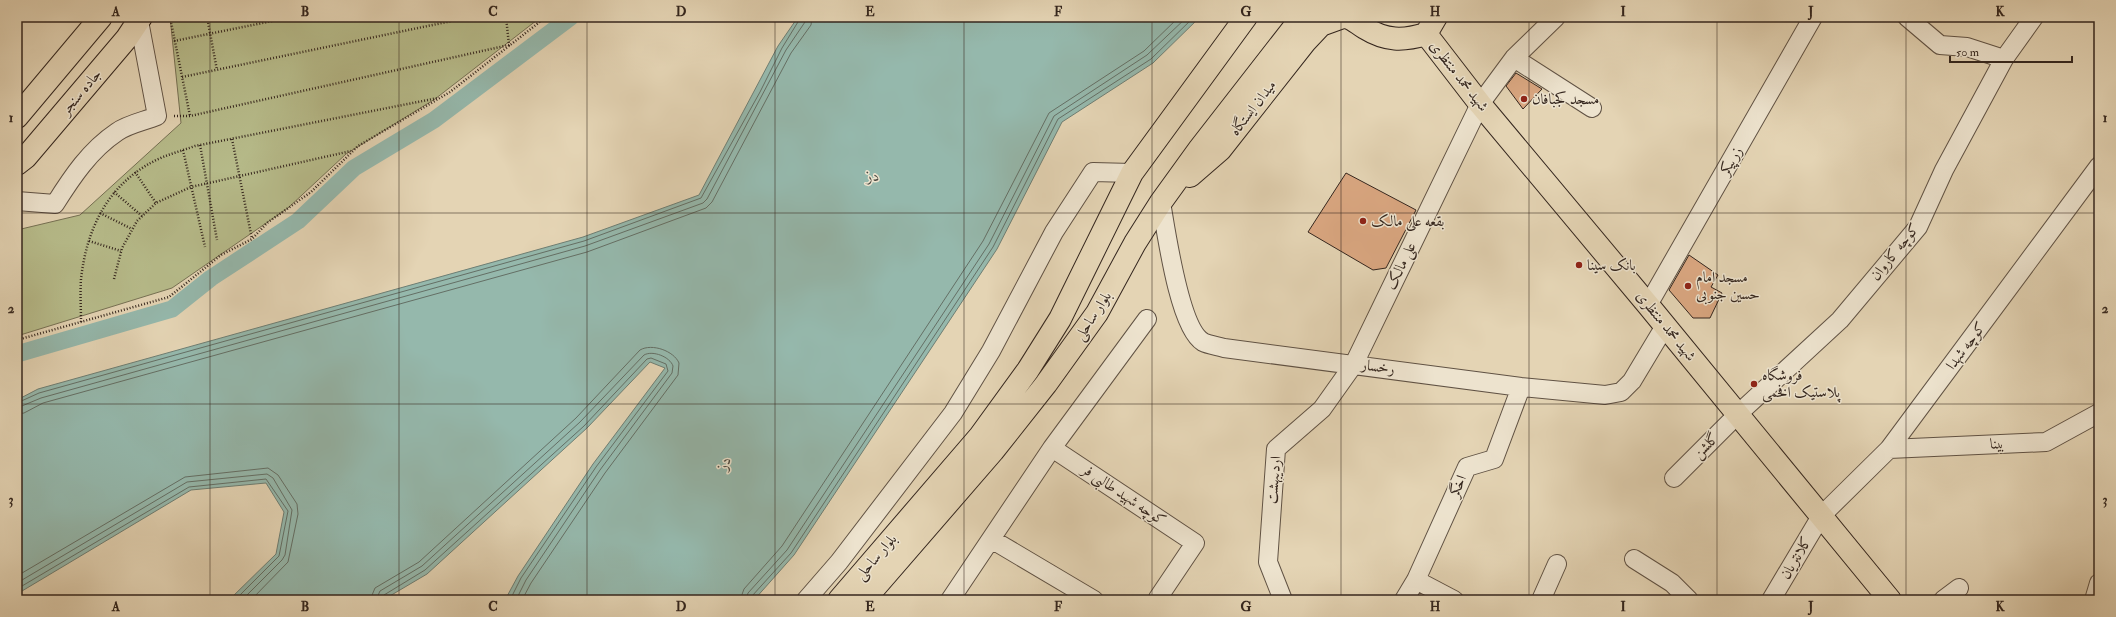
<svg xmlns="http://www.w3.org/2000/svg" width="2116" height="617" viewBox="0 0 2116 617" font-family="'IM FELL Double Pica',Amiri,serif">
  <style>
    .green { fill: #b7bc8b; stroke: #767154 }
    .water { fill: #95b8ac; stroke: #6e7e73 }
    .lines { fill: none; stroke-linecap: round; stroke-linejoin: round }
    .shore { stroke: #646f65; stroke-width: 1 }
    .canal { stroke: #95b8ac; stroke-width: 17 }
    .building { fill: #d9a680; stroke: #34261e }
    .minor-casing { stroke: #605244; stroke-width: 20 }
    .major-casing { stroke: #34261e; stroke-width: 24 }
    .path { stroke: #34261e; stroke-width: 2.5; stroke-dasharray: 1 2; stroke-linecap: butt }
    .minor { stroke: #ede3ce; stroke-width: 18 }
    .major { stroke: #e4d4b4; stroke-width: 22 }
    .grid { fill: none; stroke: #34261e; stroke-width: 1; stroke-opacity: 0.55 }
    .poi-dot { fill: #8f2418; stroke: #ede3ce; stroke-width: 1.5 }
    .labels { text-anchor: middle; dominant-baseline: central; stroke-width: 3; stroke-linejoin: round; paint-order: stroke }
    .street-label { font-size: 15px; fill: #34261e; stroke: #ede3ce }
    .poi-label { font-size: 15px; fill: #34261e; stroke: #ede3ce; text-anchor: start }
    .water-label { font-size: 16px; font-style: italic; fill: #4c4a42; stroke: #ede3ce }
    .neatline { fill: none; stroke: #34261e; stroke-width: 1.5 }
    .grid-label { font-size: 13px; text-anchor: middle; font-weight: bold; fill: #34261e }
  </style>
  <rect width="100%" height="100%" fill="#e4d4b4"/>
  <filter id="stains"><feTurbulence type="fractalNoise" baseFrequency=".005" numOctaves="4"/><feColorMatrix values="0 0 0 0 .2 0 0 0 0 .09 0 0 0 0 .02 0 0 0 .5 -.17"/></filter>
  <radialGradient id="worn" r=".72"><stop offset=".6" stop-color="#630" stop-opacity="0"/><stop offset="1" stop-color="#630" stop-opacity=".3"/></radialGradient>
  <!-- green -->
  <path class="green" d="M170,17H541L435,99L346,154L288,208L172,288L17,336V230L80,215L181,123Z"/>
  <!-- water -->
  <path class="water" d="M798,17H1200L1153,63L1062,122L997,249L794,555L754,600H505L518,576L593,464L665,368L650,362L587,428L427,574L383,600H229L276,554L284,512L266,483L191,490L17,594V400L38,389L583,237L699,195L778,46Z"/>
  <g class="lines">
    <!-- shore -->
    <path class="shore" d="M17,403L39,393L584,241L701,198L760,92L782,48L801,17
      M17,408L41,398L585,246L703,203L707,199L786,50L805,22L806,17
      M17,414L24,413L43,403L587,252L706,208L712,202L791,53L811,25L812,17
      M17,576L185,477L268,468L278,475L297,504L298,514L288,562L251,600
      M17,583L187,482L267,474L273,478L292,510L285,555L282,560L242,600
      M17,589L189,487L266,479L288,511L279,556L235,600
      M370,600L375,588L419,562L576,418L640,350C652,343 674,351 679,363L678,375L605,473L531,583L522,600
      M376,600L380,591L422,566L580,422L644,355C653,350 670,357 673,366L672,373L600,470L526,580L516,600
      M382,600L384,595L425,570L584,426L647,359L651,358L666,364L668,371L596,467L521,578L510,600
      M740,600L744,589L782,546L983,241L1049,113L1144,51L1179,17
      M746,600L748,593L787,550L989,244L1054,116L1147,55L1187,17
      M751,600L752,596L791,553L993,247L1058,119L1151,59L1194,17"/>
    <!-- canal -->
    <path class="canal" d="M17,354L172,309L211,278L298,221L354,168L434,120L571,17"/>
  </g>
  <!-- building -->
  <path class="building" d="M1516,73L1542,89L1523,109L1506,86Z
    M1346,173L1416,210L1386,268L1373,270L1308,232Z
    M1689,255L1718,275L1711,287L1722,293L1710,318H1693L1669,290Z"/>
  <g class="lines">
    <defs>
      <path id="minor" d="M1907,17L1940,45L1967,47L2004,59
        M1514,58L1592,108
        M17,201L55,204C72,177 90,150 117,132C128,124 145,121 157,116L139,21
        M1161,202C1166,230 1179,328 1203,342C1209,345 1218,346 1224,348L1521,387L1605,395L1621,392L1632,381L1665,326
        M1648,305L1813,17
        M1052,448L1195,543L1158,598
        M1889,449L2046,442L2099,413
        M1674,478L1738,414L1840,320L1918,227L1944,170L2004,59L2034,17
        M991,539L1094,600
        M1634,559L1672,583L1689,600
        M1416,580L1454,600
        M806,600L839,562L953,413L991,351L1054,232L1093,172L1132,173
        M950,600L1052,448L1147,319
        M1283,600L1268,562L1276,449L1322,409L1354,364L1480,104L1514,58L1556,17
        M1404,600L1416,580L1467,467L1494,459L1521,387
        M1541,600L1557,564
        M1771,600L1821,516L1889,449L2099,166
        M1943,600L1959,588
        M2094,600L2099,583"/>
      <path id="major" d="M1346,17C1354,19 1358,24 1365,28C1386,41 1403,41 1426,34L1436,17
        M1426,34L1480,104L1648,305L1890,600
        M17,117L101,17
        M17,164L26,157L127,38L141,17
        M1190,176L1220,150L1305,42L1321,25L1343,17
        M839,600L980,436L1028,370L1060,319L1132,173L1246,17
        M864,600L993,451L1046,384L1097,313L1135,243L1161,202L1200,148L1302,17"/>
    </defs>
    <!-- minor casing -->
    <use href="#minor" class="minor-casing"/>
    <!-- major casing -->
    <use href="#major" class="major-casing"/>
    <!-- path -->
    <path class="path" d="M170,17L190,116
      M207,17L217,70
      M174,41L292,17
      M182,77L471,17
      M174,116H190L509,45L506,17
      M232,139L252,239
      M200,145L217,240
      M183,150L205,247
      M135,172L156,203
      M114,192L142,216
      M100,213L132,229
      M89,241L121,251
      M114,279L122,248L137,221L156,203L191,187L351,151
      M81,322C81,308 80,293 81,279C87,225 111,179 163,157C173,153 184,150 195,146L438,98
      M17,340L169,297L221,255L252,239L267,223L311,192L358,146L450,92L546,17"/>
    <!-- minor -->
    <use href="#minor" class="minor"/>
    <!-- major -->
    <use href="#major" class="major"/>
  </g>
  <!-- grid -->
  <path class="grid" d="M210,17V600M399,17V600M587,17V600M775,17V600M964,17V600M1152,17V600M1341,17V600M1529,17V600M1717,17V600M1906,17V600M17,213H2099M17,404H2099"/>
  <!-- markers -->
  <g class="poi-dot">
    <circle cx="1524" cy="99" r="4"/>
    <circle cx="1363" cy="221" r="4"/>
    <circle cx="1579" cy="265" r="4"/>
    <circle cx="1688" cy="286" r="4"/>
    <circle cx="1754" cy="384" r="4"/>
  </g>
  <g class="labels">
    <!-- street labels -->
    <g class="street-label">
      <text transform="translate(1459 76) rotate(52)">شهید محمد منتظری</text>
      <text transform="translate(81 92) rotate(-50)">جاده سنجر</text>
      <text transform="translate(1253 108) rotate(-52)">میدان ایستگاه</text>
      <text transform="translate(1731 161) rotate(-60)">زرپیکر</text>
      <text transform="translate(1895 252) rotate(-51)">کوچه کاروان</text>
      <text transform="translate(1401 266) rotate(-64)">علی مالک</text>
      <text transform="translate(1093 316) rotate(-57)">بلوار ساحلی</text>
      <text transform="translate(1666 326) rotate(51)">شهید محمد منتظری</text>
      <text transform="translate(1966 346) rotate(-53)">کوچه شهدا</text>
      <text transform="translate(1378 367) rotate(8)">رخسار</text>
      <text transform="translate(1997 444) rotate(-3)">بینا</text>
      <text transform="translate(1706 446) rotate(-45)">گلشن</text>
      <text transform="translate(1274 480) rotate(-85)">اردیبهشت</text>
      <text transform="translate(1458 486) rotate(-66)">اخگر</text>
      <text transform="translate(1124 495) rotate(34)">کوچه شهید طالبی فر</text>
      <text transform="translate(876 557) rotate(-49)">بلوار ساحلی</text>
      <text transform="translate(1796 558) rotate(-59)">کلانتریان</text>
    </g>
    <!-- poi labels -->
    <g class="poi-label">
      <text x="1532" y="99">مسجد کجبافان</text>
      <text x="1371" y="221">بقعه علی مالک</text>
      <text x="1587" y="265">بانک سینا</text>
      <text x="1696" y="277">مسجد امام<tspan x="1696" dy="17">حسین جنوبی</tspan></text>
      <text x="1762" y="375">فروشگاه<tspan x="1762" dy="17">پلاستیک افخمی</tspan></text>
    </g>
    <!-- water labels -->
    <g class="water-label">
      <text x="873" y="176">دز</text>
      <text transform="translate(724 463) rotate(-66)">دز</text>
    </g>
  </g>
  <!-- margin -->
  <rect width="2116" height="617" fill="none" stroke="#e4d4b4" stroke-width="44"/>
  <!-- scale -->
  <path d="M1950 56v6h122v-6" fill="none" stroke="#34261e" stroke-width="2"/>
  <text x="1956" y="56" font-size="12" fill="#34261e" stroke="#ede3ce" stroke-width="3" paint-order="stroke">50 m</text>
  <rect x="22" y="22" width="2072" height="573" class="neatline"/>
  <g class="grid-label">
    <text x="116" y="16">A</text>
    <text x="305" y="16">B</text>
    <text x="493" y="16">C</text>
    <text x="681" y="16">D</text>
    <text x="870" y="16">E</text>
    <text x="1058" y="16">F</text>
    <text x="1246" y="16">G</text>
    <text x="1435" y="16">H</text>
    <text x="1623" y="16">I</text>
    <text x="1811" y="16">J</text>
    <text x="2000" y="16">K</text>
    <text x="11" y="122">1</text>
    <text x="2105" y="122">1</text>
    <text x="11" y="313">2</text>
    <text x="2105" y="313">2</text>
    <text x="11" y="504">3</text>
    <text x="2105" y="504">3</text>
    <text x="116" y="611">A</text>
    <text x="305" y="611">B</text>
    <text x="493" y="611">C</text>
    <text x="681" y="611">D</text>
    <text x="870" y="611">E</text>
    <text x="1058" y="611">F</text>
    <text x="1246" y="611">G</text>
    <text x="1435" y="611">H</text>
    <text x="1623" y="611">I</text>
    <text x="1811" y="611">J</text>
    <text x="2000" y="611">K</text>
  </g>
  <rect width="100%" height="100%" filter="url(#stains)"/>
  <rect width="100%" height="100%" fill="url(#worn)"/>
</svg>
